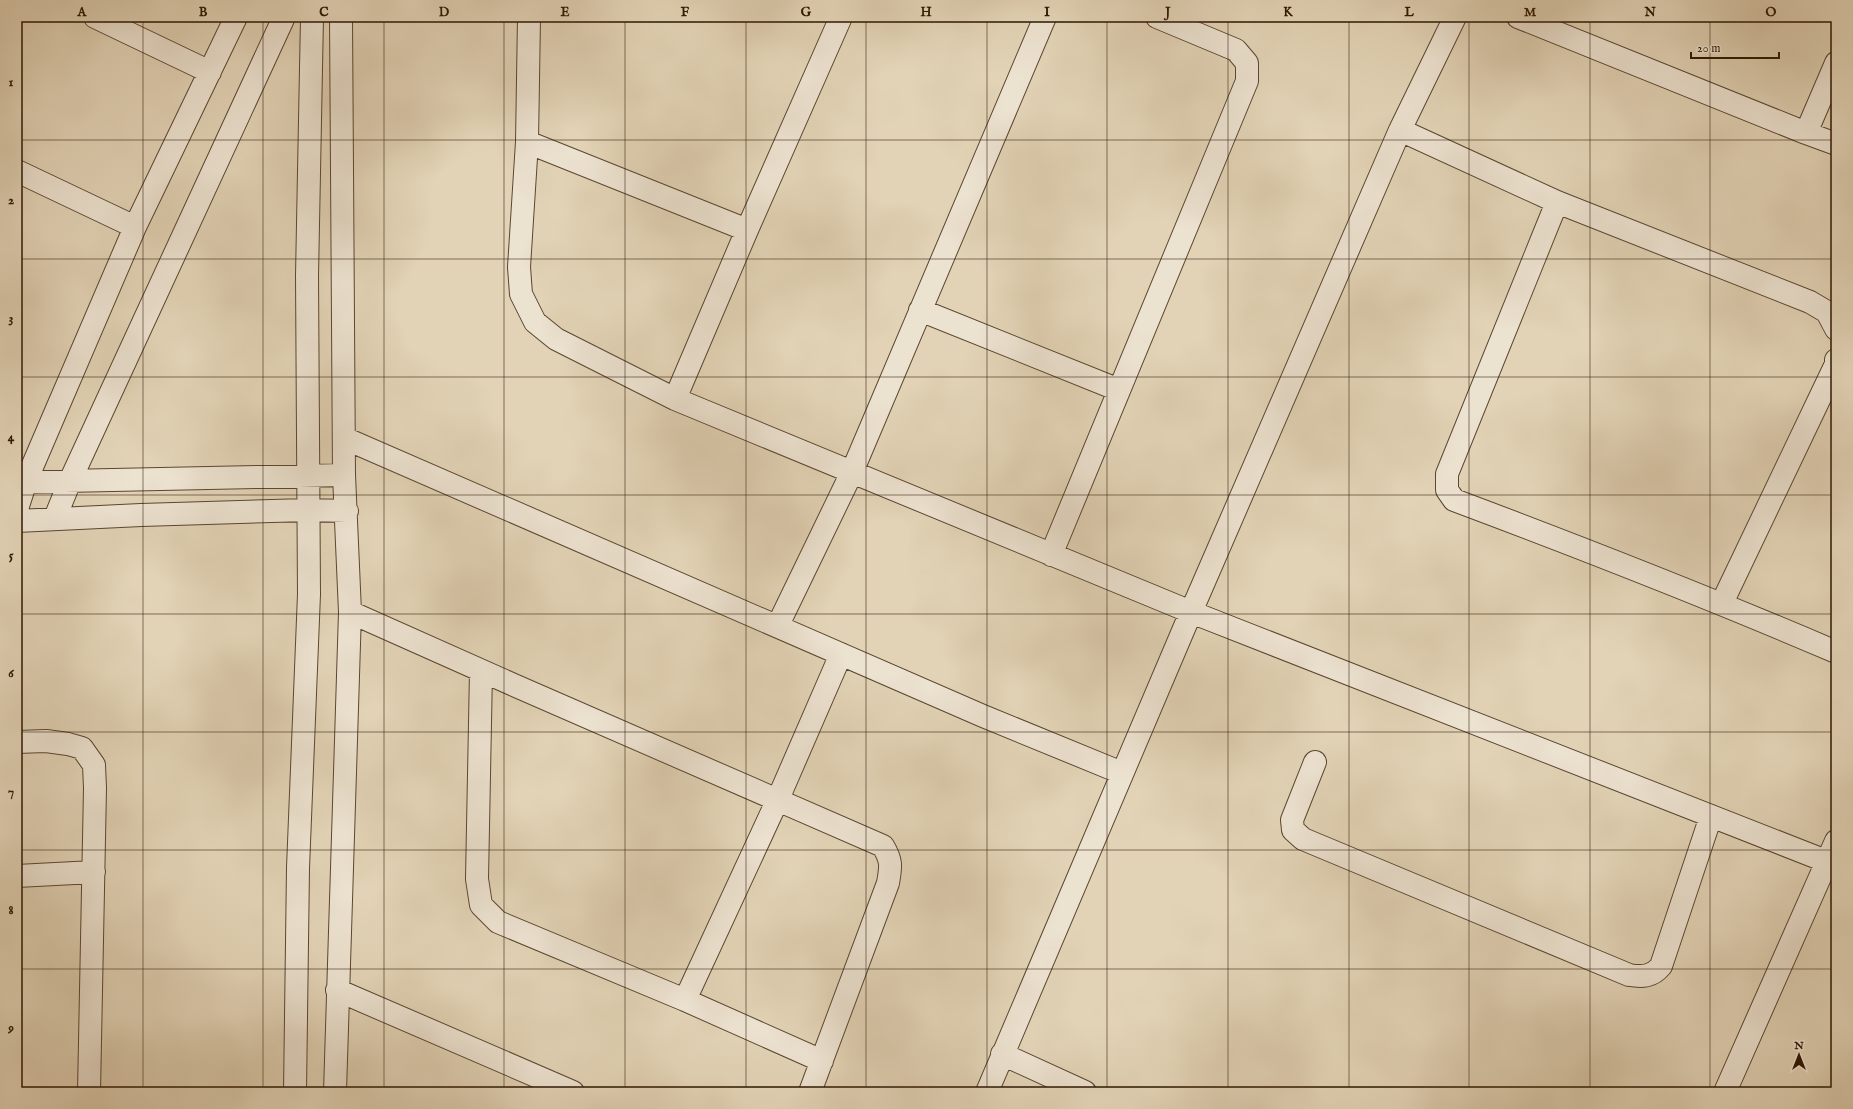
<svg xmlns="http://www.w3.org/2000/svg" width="1853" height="1109" viewBox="0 0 1853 1109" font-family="'IM FELL English',serif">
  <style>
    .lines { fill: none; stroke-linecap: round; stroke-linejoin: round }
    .minor-casing { stroke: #5b4630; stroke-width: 24 }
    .minor { stroke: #ece2d0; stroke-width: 22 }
    .grid { fill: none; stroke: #2e1703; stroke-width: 1; stroke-opacity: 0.55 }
    .neatline { fill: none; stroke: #2e1703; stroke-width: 1.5 }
    .grid-label { font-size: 13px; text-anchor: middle; font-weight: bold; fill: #2e1703 }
  </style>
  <rect width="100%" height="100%" fill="#e2d3b6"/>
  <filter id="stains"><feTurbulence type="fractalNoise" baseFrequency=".005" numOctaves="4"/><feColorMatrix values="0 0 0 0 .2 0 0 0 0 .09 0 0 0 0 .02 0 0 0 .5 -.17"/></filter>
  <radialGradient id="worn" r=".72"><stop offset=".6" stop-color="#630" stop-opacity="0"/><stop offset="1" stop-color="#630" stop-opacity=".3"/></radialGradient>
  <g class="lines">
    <defs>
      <path id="minor" d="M95,17L210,72
        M529,17L527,142L519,267L521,294L535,322L556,339L675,399L1191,612L1836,865
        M1518,17L1806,133L1836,144
        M1400,130L1557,202L1810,302L1827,312L1836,329
        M1806,133L1836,63
        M527,142L747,230
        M17,171L135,227
        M1557,202L1447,474V490L1454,500C1582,548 1710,598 1836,652
        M920,310L1119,390
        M675,399L747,230L841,17
        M344,438L983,716L1122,773
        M17,482L344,475
        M17,509L26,481L135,227L236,17
        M55,518L70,481L284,17
        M17,521L141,515L307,510L347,511
        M1051,555L1247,81V63L1236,50L1157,17
        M1722,603L1836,364V360
        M350,612L516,686L883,846C892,861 891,866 888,883L810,1092
        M778,625L852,472L1045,17
        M481,671L477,879L481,905L498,922L685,1000L822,1061
        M17,742L46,741L68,744L82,748L94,765L95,788L89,1092
        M1315,762L1292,820L1293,830L1303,839L1629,975C1642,977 1652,977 1661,966L1711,816
        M17,876L94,872
        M337,990L573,1092
        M685,1000L778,799L841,654
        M1002,1054L1085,1092
        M295,1092L298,868L309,594L307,276L312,17
        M335,1092L350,612L344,475L341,17
        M987,1092L1191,612L1400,130L1455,17
        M1725,1092L1836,841"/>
    </defs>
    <!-- minor casing -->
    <use href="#minor" class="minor-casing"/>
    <!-- minor -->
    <use href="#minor" class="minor"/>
  </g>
  <!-- grid -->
  <path class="grid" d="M143,17V1092M263,17V1092M384,17V1092M504,17V1092M625,17V1092M746,17V1092M866,17V1092M987,17V1092M1107,17V1092M1228,17V1092M1349,17V1092M1469,17V1092M1590,17V1092M1710,17V1092M17,140H1836M17,259H1836M17,377H1836M17,495H1836M17,614H1836M17,732H1836M17,850H1836M17,969H1836"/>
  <!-- margin -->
  <rect width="1853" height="1109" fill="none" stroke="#e2d3b6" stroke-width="44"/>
  <!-- north arrow -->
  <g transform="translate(1799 1055)" stroke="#ece2d0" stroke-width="3" paint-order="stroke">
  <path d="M0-3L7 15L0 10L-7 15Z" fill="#2e1703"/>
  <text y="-6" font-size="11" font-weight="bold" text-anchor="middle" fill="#2e1703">N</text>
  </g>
  <!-- scale -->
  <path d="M1691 52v6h88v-6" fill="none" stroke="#2e1703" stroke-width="2"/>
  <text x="1697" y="52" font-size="12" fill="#2e1703" stroke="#ece2d0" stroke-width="3" paint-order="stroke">20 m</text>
  <rect x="22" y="22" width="1809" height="1065" class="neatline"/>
  <g class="grid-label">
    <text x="82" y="16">A</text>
    <text x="203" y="16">B</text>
    <text x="324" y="16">C</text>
    <text x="444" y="16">D</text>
    <text x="565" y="16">E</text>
    <text x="685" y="16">F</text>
    <text x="806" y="16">G</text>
    <text x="926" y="16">H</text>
    <text x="1047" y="16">I</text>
    <text x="1168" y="16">J</text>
    <text x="1288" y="16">K</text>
    <text x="1409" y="16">L</text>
    <text x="1530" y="16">M</text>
    <text x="1650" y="16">N</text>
    <text x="1771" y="16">O</text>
    <text x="11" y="86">1</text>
    <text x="11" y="204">2</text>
    <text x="11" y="322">3</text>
    <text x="11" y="441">4</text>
    <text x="11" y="559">5</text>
    <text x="11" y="677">6</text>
    <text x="11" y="796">7</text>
    <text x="11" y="914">8</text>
    <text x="11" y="1032">9</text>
  </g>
  <rect width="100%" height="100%" filter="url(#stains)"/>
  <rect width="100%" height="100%" fill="url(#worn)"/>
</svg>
